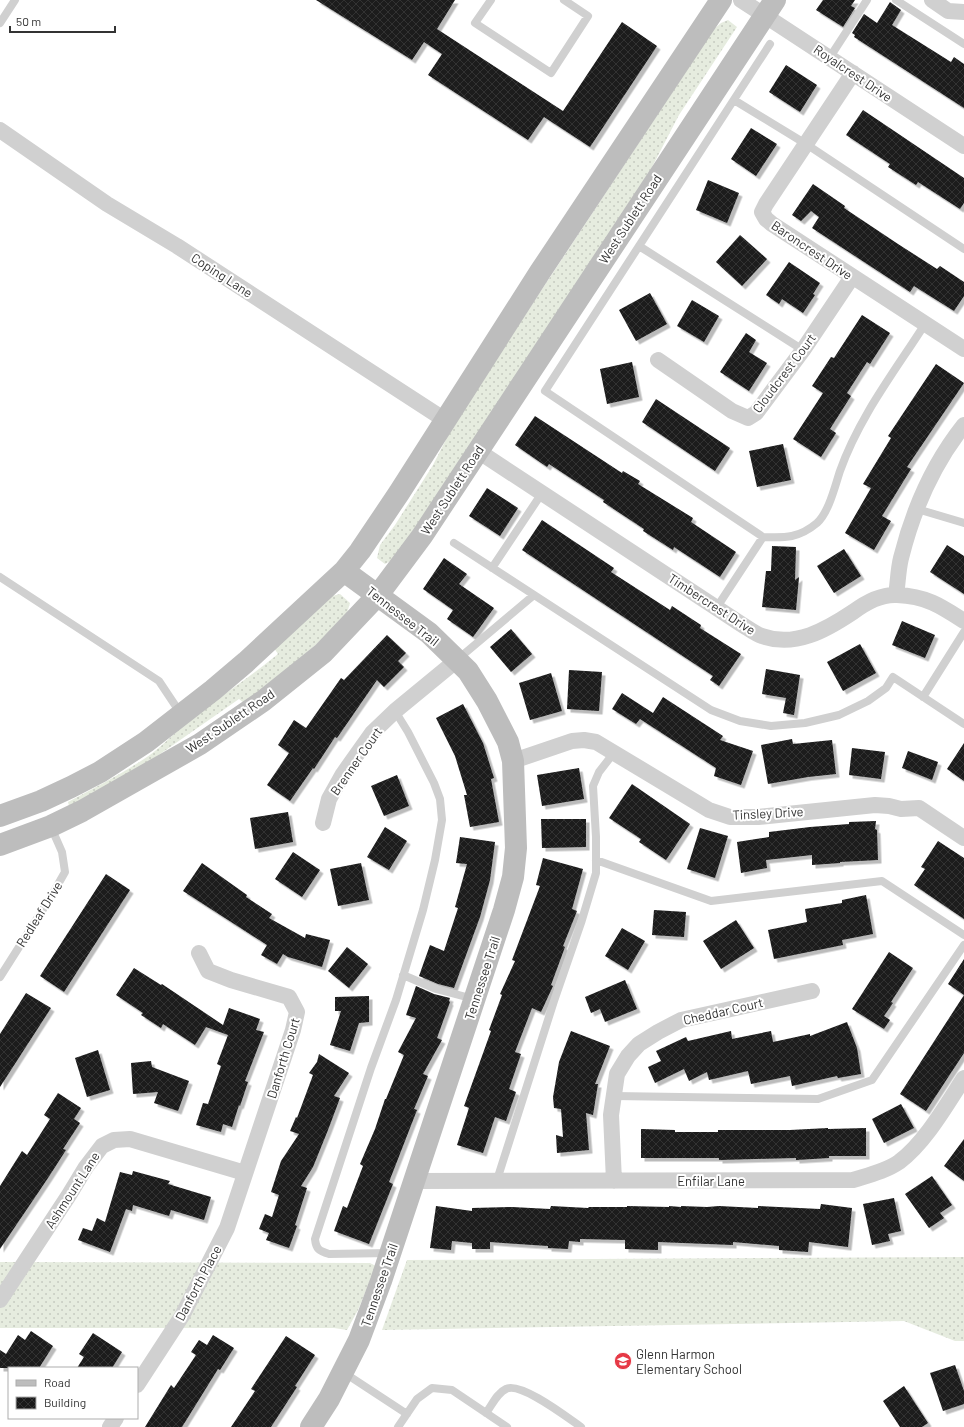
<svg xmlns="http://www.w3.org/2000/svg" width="964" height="1427" viewBox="0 0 964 1427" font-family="Barlow,sans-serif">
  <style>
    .grass { fill: url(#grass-dots) }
    .building { fill: url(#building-cross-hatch); filter: url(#shadow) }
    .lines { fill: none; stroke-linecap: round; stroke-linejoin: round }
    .lane { stroke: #d0d0d0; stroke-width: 8 }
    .street { stroke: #d0d0d0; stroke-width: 16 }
    .secondary { stroke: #bdbdbd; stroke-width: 22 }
    .labels { text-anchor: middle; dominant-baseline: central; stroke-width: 4; stroke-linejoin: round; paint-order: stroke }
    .street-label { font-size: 13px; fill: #333; stroke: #fff }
    .poi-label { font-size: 13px; fill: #333; stroke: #fff; text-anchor: start }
  </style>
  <defs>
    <pattern id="grass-dots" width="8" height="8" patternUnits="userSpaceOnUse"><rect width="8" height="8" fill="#e6ecdf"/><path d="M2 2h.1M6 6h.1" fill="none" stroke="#c6cbc0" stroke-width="1.8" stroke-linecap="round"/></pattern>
    <pattern id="building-cross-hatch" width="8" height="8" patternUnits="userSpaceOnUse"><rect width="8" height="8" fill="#1a1a1a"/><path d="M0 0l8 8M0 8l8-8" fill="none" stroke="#333"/></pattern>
    <filter id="shadow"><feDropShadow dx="3.5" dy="3.5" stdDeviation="0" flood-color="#0004"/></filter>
  </defs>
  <rect width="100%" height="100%" fill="#fff"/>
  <!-- grass -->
  <path class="grass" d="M728,20L737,27L679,115L651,169L425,516L392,560L385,564L377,558L380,545L395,525L433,465L457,418L714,29L721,23Z
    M340,594L350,603L347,613L337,627L245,704L239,699L130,775L69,806L68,802C94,788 120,775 144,759C161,748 175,732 191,719C220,697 250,677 278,654L274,648L332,596Z
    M964,1257V1341H955L904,1321L382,1330L407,1260Z
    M0,1262L370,1263L376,1266L358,1310L347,1330L334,1328H0Z"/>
  <!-- building -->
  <path class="building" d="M316,0H455L437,29L563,111L622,22L657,46L590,147L544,117L528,140L428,75L442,54L424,42L412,60Z
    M823,0H855L851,6L855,8L843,27L816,10Z
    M890,2L901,10L892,25L951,62L954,57L964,64V108L854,37L855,35L852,33L864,14L877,23Z
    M786,65L817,85L800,112L769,92Z
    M863,110L964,178V203L960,209L918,182L916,185L888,167L890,164L846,135Z
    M751,128L777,144L756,176L731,159Z
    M708,180L739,193L727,223L696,210Z
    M813,184L845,206L844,208L898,244L937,269L940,266L964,282V296L954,311L914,286L910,292L812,228L819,217L811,211L801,221L792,215Z
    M740,235L767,259L742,286L716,262Z
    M789,262L820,283L813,294L815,295L803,313L782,299L779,304L766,295Z
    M650,293L667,324L636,341L619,310Z
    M692,300L719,316L704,342L677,326Z
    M862,315L890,333L870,364L867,362L847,393L851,396L830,429L836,433L821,457L793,439L823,393L812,386L831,357L834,358Z
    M746,333L756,340L749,352L767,363L749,391L720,372Z
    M632,362L639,397L607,404L600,369Z
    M936,364L964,383L907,467L911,469L882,516L891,521L874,550L845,533L871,488L863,484L891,438L888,436Z
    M656,399L730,448L715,471L642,422Z
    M535,416L622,473L623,471L640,481L638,484L693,518L691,522L736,552L720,577L674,547L673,550L643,531L644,529L603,502L604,500L549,464L547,467L515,445Z
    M783,444L791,480L757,487L749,451Z
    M487,488L518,508L500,536L469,516Z
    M542,520L614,568L611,572L670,610L672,606L701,625L700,628L741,654L719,686L710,680L713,676L522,550Z
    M947,545L964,556V594L930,572Z
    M772,546L796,547L795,580L799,577L796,610L762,607L766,571H771Z
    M844,549L861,576L834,593L817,566Z
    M444,558L467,574L459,584L494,608L473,637L447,619L453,610L423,589Z
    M902,621L935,635L925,658L892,645Z
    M511,629L532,654L511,672L490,647Z
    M387,635L406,653L398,661L404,667L384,687L377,680L337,738L335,737L314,769L313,768L290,801L267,785L289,753L278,745L294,720L306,728L341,678L344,680Z
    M860,644L876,673L843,691L827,662Z
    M766,669L800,675L794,715L783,713L786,698L762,694Z
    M569,670L602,672L599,711L567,709Z
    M551,673L562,711L530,720L519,683Z
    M622,693L653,713L663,697L723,736L720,740L753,751L741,785L714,776L716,768L640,719L636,724L612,709Z
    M463,704L483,743L494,778L491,779L499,822L470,827L464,795H467L455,756L436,718Z
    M792,739L793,744L832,740L836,774L808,777L768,784L761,745Z
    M964,743V781L947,769Z
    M852,748L885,752L881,779L849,775Z
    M908,751L938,762L932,780L902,768Z
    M579,768L584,799L542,806L537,775Z
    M397,775L409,806L384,816L371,786Z
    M632,784L690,824L666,860L639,842L641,839L609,818Z
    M288,812L293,842L255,849L250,818Z
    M541,819H586V847L542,848Z
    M876,821L875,829L877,830L878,860L840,862V863L812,865V855L766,860L767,868L741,873L737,842L769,837V832L810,827L849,824V822Z
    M385,827L407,841L389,870L367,857Z
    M700,828L728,836L715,878L687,869Z
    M460,837L495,842L490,880L480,917L454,988L438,984L419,976L430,945L444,951L458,908L455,907L467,864L456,863Z
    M938,841L964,858V919L914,885L925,869L921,867Z
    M293,852L320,870L302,897L275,879Z
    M543,858L583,869L572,909L577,911L563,946L565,947L551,985L553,986L541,1012L532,1008L515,1052L521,1054L509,1089L516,1092L506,1121L495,1117L483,1153L457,1145L469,1108L464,1106L491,1031L489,1030L502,995L500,994L515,961L512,960L540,886L536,885Z
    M202,863L247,895L246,897L272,914L269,918L305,938L306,934L330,940L322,967L288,957L283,954L277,964L261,955L267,945L183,891Z
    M361,863L369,900L338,906L330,869Z
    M106,874L130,890L64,992L40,976Z
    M866,895L873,934L842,940L843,945L774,959L768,930L807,922L805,909L842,903V900Z
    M654,910L686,912L684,937L652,935Z
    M736,920L754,948L721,969L703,941Z
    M622,928L645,941L628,970L605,956Z
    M347,947L368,964L349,988L328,971Z
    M889,952L913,968L891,1002L893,1003L884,1016L890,1020L884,1029L852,1009Z
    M964,959V995L948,984Z
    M134,968L161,985L162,984L223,1025L229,1008L260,1019L256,1030L264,1032L245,1081L248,1082L240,1106L239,1105L232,1127L223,1124L221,1132L196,1125L203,1103L208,1104L221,1066L217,1064L228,1035L206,1027L195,1045L163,1024L161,1028L141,1015L143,1013L116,995Z
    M625,980L637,1009L605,1022L600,1009L591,1013L585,997Z
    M416,986L434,994L450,998L449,1001L450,1002L437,1038L442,1040L423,1074L428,1076L414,1109L417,1110L389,1182L393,1184L369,1244L334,1231L343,1206L347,1208L363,1166L360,1164L375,1129L385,1099H386L404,1055L398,1052L416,1018L406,1015Z
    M26,993L51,1008L0,1087V1034Z
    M964,995V1053L926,1111L900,1094Z
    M369,996V1022L359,1023L350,1051L330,1045L341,1011H335V997Z
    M847,1022L857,1048L861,1074L838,1078L837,1076L792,1086L790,1076L751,1084L748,1071L709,1080L707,1072L689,1081L684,1069L655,1083L648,1067L661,1061L656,1051L686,1037L688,1041L731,1031L732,1039L771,1031L773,1042L810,1034V1036Z
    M571,1031L610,1046L595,1084H598L593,1115L586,1113L589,1150L557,1153L556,1135L563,1137L561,1109L554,1108L553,1097L559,1062Z
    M98,1050L110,1090L87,1097L75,1058Z
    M319,1054L349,1073L334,1096L340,1098L328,1130L313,1167L301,1186L307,1188L295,1225L297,1226L289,1248L266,1240L269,1233L259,1229L265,1214L272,1217L279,1195L271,1192L281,1161L299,1134L290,1131L296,1117L297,1118L313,1075L309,1073L317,1062Z
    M151,1061L152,1067L189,1081L178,1111L154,1103L158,1092L133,1094L131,1063Z
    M58,1093L81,1108L74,1119L80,1123L63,1149L66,1150L48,1178L0,1249V1186L22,1151L27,1155L50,1119L44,1115Z
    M901,1104L914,1128L884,1143L872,1119Z
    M828,1128V1129L866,1128V1156H829V1158L796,1160V1158L719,1160V1158H641V1129L675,1130V1132H718V1130H790Z
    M964,1139V1181L944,1166Z
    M133,1171L170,1181L168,1184L211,1197L204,1220L171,1210L169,1216L133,1205L132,1211L126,1209L110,1252L78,1240L83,1228L92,1231L97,1218L105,1222L120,1172L132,1175Z
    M932,1176L952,1205L940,1213L944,1218L929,1228L905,1194Z
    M894,1198L901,1231L888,1234L890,1241L872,1245L863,1204Z
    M821,1204L852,1208L848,1247L809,1242L808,1252L779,1250V1246L733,1242V1245L658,1242V1250L625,1249V1240L580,1239V1242L569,1241L568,1249L548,1248V1246L490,1242V1249H472V1243L452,1241L451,1250L430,1248L436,1206L472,1211V1208L512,1207L550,1209L551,1206L588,1208L589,1207H627V1206L669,1207V1206L681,1207V1206L707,1207L719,1206L758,1208V1206L820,1209Z
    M31,1331L53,1346L39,1368H0V1350L6,1354L18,1335L25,1340Z
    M93,1333L122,1352L112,1368H77L84,1357L79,1354Z
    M213,1335L234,1348L220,1370L218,1369L182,1427H145L171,1385L174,1388L196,1355L191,1352L199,1340L207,1345Z
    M286,1336L315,1355L295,1386L297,1387L271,1427H231L255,1391L251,1389Z
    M955,1365L964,1391V1404L943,1411L930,1373Z
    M904,1386L928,1423L922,1427H900L883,1401Z"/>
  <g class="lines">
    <!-- lane -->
    <path class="lane" d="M491,0L475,23L551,73L588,16L564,0
      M896,0L964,44
      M0,23L15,0
      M770,44L545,391L763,537C786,538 799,538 817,523C829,512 835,486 840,471C859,417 895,371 925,324
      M830,57L867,0
      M734,100L806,144L964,249
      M639,246L803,350
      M917,509L964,523
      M454,543L711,710L740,721L771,726L805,723L839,715L868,701L886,688L893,677L964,724
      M492,568L542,493
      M0,577L159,681L181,714
      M717,607L763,537
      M458,659L534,595
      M923,697L964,632
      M596,860L711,901L882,881L964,935
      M403,975L436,989L474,999
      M0,977L52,895L65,872L62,852L51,827
      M614,1096L818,1099L872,1080L964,945
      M497,1180L554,1001L581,923L596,873V837L593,786L599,772L613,754
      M389,1253L329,1254C319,1251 316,1249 315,1239L371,1068L396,1000L423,910L435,860L442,820L440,799L434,783L408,732L395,711
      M343,1372L407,1414
      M486,1413C492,1405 497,1393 506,1389C520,1381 568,1418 581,1427
      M398,1427L417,1399L432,1388L452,1390L507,1427"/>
    <!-- street -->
    <path class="street" d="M741,0L964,146
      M932,0L948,11L964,12
      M853,73L766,204L762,212L766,219L772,224L964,349
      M0,130L107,204L177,246L445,420
      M658,360L732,411L748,418L756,413L803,350L852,277
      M478,451L741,624C748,628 755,634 762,636C795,648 826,630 853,612C865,603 881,594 897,595C926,596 941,606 964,621
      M896,595C898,583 898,570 901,558C913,510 933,464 964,425
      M513,761L572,741L584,740L596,742L709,810L730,817H758L875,805L889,806L901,809L919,808L964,838
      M323,823L329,799L343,774L372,733L395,711L457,660
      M413,1181L853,1180C869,1175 886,1171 899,1162C925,1143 947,1104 964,1078
      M614,1181L611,1115L617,1074L628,1056L639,1044L658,1032L681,1020L812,991
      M0,1300L69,1195L86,1167L102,1146L114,1140L130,1139L245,1173
      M137,1385L182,1316L227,1228L293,1030L297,1012L289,997L231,980L208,971L199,953
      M110,1427L116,1418"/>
    <!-- secondary -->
    <path class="secondary" d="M0,816L41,801L71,787L100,772L146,742L213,690L246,662L344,571L360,551L399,493L540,272L721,0
      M0,845L51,826L82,811L200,744L263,701L323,653L378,595L422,536L775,0
      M311,1427L329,1399L359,1340L381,1281L504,910L513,877L516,848L513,761L508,742L487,701L468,671L429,633L344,571"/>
  </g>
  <!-- icons -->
  <defs>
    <symbol id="school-disc" viewBox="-11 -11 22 22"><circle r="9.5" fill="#e63946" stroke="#fff"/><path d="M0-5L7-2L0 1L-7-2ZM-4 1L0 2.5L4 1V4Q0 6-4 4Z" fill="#fff"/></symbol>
  </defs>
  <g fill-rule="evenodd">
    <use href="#school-disc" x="613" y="1351" width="20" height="20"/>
  </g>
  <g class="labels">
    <!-- street labels -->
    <g class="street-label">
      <text transform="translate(853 73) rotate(34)">Royalcrest Drive</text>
      <text transform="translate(630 219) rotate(-57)">West Sublett Road</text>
      <text transform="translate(812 250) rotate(34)">Baroncrest Drive</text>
      <text transform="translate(222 275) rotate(33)">Coping Lane</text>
      <text transform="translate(784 373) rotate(-53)">Cloudcrest Court</text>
      <text transform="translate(452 490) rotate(-57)">West Sublett Road</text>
      <text transform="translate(712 604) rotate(33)">Timbercrest Drive</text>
      <text transform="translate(403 616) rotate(38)">Tennessee Trail</text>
      <text transform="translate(230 721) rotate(-34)">West Sublett Road</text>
      <text transform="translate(356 761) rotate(-55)">Brenner Court</text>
      <text transform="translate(768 813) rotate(-3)">Tinsley Drive</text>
      <text transform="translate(39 914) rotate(-58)">Redleaf Drive</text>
      <text transform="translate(482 978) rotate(-72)">Tennessee Trail</text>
      <text transform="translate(723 1011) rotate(-13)">Cheddar Court</text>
      <text transform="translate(283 1058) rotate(-73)">Danforth Court</text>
      <text x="711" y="1181">Enfilar Lane</text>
      <text transform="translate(72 1190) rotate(-57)">Ashmount Lane</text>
      <text transform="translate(198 1283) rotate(-62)">Danforth Place</text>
      <text transform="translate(379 1285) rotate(-71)">Tennessee Trail</text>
    </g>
    <!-- poi labels -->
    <g class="poi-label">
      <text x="636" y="1354">Glenn Harmon<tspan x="636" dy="15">Elementary School</tspan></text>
    </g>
  </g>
  <!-- legend -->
  <rect x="8" y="1367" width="130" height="52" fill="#ffffff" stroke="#adadad"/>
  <rect x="16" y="1380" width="20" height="6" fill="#bdbdbd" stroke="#adadad"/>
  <text x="44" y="1387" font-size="12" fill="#333333">Road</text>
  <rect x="16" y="1397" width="20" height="12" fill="url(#building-cross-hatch)" stroke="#adadad"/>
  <text x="44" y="1407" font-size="12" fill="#333333">Building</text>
  <!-- scale -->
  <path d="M10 26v6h105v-6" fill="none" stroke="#333333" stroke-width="2"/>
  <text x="16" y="26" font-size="12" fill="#333333" stroke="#ffffff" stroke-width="3" paint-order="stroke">50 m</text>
</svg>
